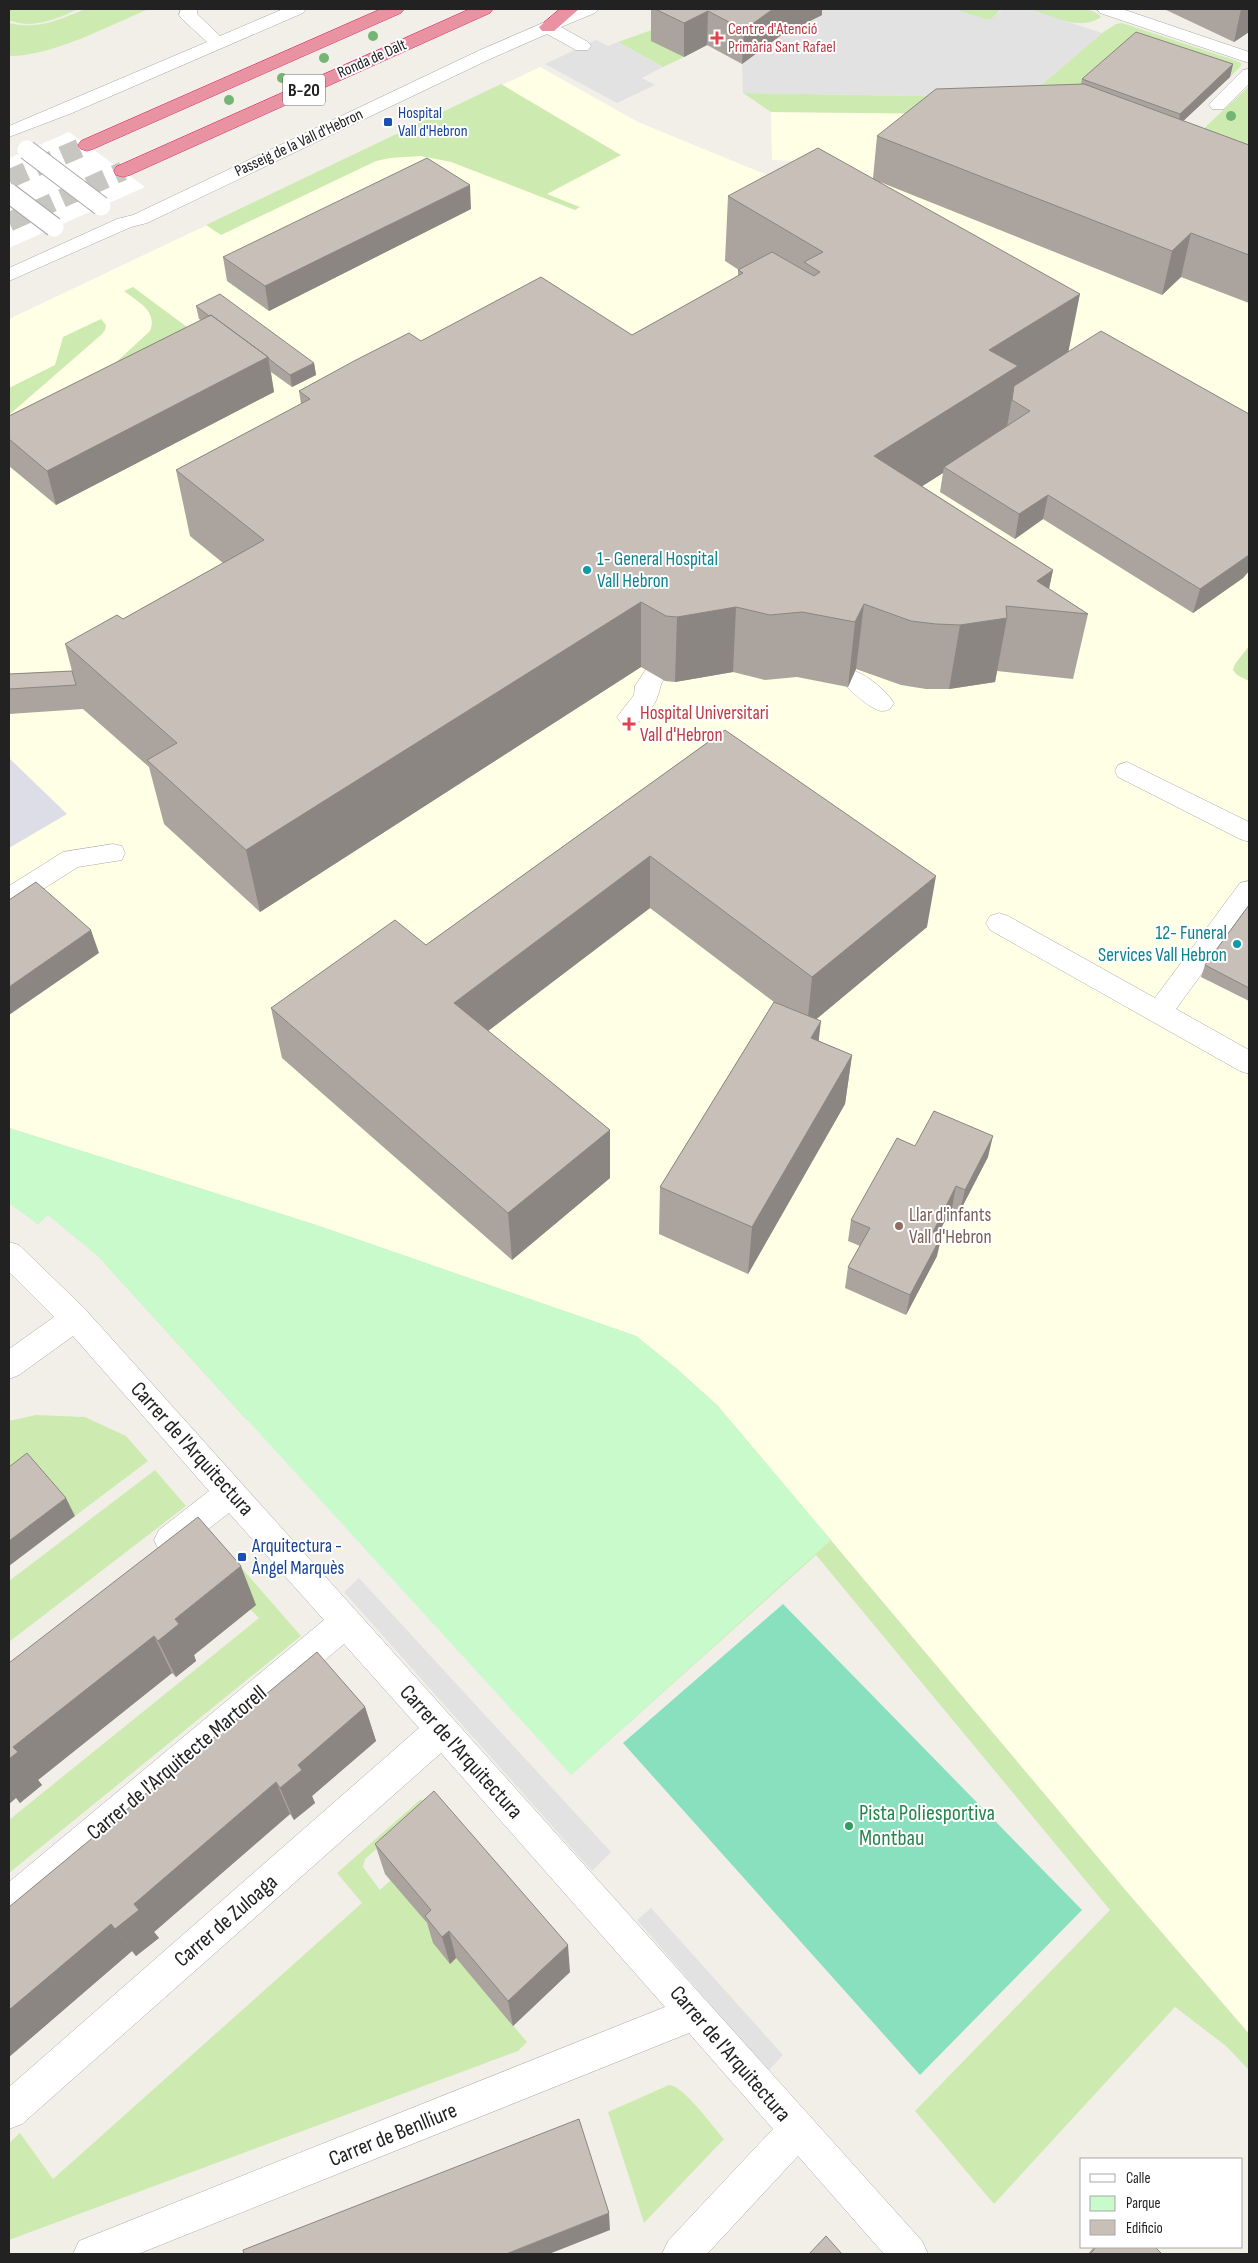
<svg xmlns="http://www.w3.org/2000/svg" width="1258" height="2263" viewBox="0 0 1258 2263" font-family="'Sofia Sans Condensed',sans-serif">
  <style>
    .education { fill: #ffffe5 }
    .grass { fill: #cdebb0 }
    .park { fill: #c8facc }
    .pitch { fill: #88e0be }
    .parking { fill: #e2e2e2 }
    .plaza { fill: #dddde8 }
    .pier { fill: #fff }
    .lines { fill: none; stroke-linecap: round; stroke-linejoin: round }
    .highway-tunnel { stroke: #c8c6c1; stroke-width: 19; stroke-dasharray: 19 10; stroke-linecap: butt }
    .minor-casing { stroke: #a9a9a9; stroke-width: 1 }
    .highway-casing { stroke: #dc2a67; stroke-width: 1 }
    .minor { fill: #fff; fill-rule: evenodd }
    .highway { fill: #e892a2; fill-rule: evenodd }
    .minor-bridge-casing { stroke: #a9a9a9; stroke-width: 21; stroke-linecap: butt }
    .minor-bridge { stroke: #fff; stroke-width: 19 }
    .tree { fill: #74b475 }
    .wall { fill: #aba49e }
    .shaded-wall { fill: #8b8681 }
    .building { fill: #c7bfb8; stroke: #8b8681 }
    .health-dot { fill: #e0444e; stroke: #fff; stroke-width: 2 }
    .transit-dot { fill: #1a4fb4; stroke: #fff; stroke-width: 2 }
    .culture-dot { fill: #0f9aa8; stroke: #fff; stroke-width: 2 }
    .education-dot { fill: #8d6e63; stroke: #fff; stroke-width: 2 }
    .leisure-dot { fill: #2e9e5b; stroke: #fff; stroke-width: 2 }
    .labels { text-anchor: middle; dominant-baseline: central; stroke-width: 4; stroke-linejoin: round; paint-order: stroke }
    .far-health-label { font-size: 16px; fill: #be3a42; stroke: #fff; text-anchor: start }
    .far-street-label { font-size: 16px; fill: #222; stroke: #fff }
    .far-transit-label { font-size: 16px; fill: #164399; stroke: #fff; text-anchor: start }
    .shield { fill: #fff; stroke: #646464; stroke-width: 1 }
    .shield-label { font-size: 18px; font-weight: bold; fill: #222 }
    .culture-label { font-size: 19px; fill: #0d838f; stroke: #fff; text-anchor: start }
    .health-label { font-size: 19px; fill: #be3a42; stroke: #fff; text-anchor: start }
    .education-label { font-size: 19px; fill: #785e54; stroke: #fff; text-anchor: start }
    .transit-label { font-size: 19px; fill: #164399; stroke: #fff; text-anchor: start }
    .near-street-label { font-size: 22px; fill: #222; stroke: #fff }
    .near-leisure-label { font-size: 22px; fill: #27864d; stroke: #fff; text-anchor: start }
  </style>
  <rect width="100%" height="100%" fill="#f2efe9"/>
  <!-- education -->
  <path class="education" d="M540,67L638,122L818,196L812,162L772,160L771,112L1124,115L1249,178V2033L1127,1892L717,1405L677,1369L636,1336L316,1225L9,1128V319Z"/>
  <!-- grass -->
  <path class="grass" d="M9,9H78C56,19 33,30 9,20Z
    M85,9H149C107,26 54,56 9,56V23C37,30 59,20 85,9Z
    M954,9H999L1000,10L992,19L986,20Z
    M1029,9C1044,9 1094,4 1101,17C1080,32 1051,16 1029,9Z
    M1122,23L1237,61L1241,63V66L1230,77L1133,44L1053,115L771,112L743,93L1026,98L1102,33L1116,24Z
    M660,27L684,57L663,67L618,42Z
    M501,84L621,155L547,194L580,207L575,210L451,162L421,156L390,158L376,161L221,235L206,225Z
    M1249,86V178L1200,132Z
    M133,287L218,350L23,448L150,331C158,311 138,302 124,291Z
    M101,319L106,325L105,330L102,334L9,415V388L55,365L63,337Z
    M1249,646V681L1237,675L1233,670L1235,664Z
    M9,1128L316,1225L636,1336L677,1369L717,1405L1127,1892L1249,2034V2070L1226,2046L1175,2007L994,2204L915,2111L1110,1910L816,1555L571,1775L442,1573L246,1419L97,1255L48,1215L38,1224L9,1203Z
    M36,1415L85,1417L126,1436L148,1461L75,1516L9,1493V1421Z
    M155,1470L186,1506L9,1642V1581Z
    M218,1541L301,1636L9,1873V1820L259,1618L250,1609Z
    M421,1799L426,1805L365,1859L363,1867L380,1890L391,1880L439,1938L450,1964L456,1958L527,2042L518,2051L9,2240V2143L20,2133L53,2179L362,1903L337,1873Z
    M669,2085C683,2085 713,2127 724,2139L644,2223L608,2112Z"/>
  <!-- park -->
  <path class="park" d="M9,1128L316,1225L636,1336L677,1369L717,1405L831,1540L571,1775L97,1255L48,1215L38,1224L9,1203Z"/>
  <!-- pitch -->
  <path class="pitch" d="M783,1604L1082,1910L920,2075L623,1743Z"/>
  <!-- parking -->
  <path class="parking" d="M819,9H954L989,20L1003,9H1029L1102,33L1026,98L743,93L742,64L780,36L821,15Z
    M596,40L608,46L618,42L663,67L642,78L655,85L617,103L545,64Z
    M359,1578L611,1852L592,1871L344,1592Z
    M651,1908L783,2055L768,2071L637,1920Z"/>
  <!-- plaza -->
  <path class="plaza" d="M9,758L67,814L9,848Z"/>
  <!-- pier -->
  <path class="pier" d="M69,132L145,187L9,248V158Z"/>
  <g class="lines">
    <!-- highway-tunnel -->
    <path class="highway-tunnel" d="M9,179L87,145
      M9,222L123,171"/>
    <defs>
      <path id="minor" d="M181,9H197V14L220,36L283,9H306L303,13L72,113L9,137V126L207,42L182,19L179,15Z
        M575,9H598L595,13L561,27L588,42L591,46L588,50H576L547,34L490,59L147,223L131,227L9,281V268L117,219L133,215L478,51Z
        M1097,9H1122L1249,52V63L1100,13Z
        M1249,69V84L1224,109H1212L1209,105L1212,101L1243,70Z
        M654,667L662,669L666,675C659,686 661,688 657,698C655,705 643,720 637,723C631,726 626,725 621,723L617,717L634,695L635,686L646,669Z
        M852,670C866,674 886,690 894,703L890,709C888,710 885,711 882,711C872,711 845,687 840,678L844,672Z
        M1127,762L1249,822V842L1240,839L1118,777L1115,771L1118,765Z
        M113,844L122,846L125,853L122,860L78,867L18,905L9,907V886L63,852Z
        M1249,881V909L1176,1009L1249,1050V1074L1240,1071L990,930L986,923L990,916L999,913L1008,916L1155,998L1240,883Z
        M9,1242L19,1245L85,1309L922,2241L928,2254H884L798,2156L707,2254H662L668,2241L773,2129L689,2033L138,2254H73L79,2241L665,2007L441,1753L22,2124L9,2129V2087L419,1728L344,1644L21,1916L9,1921V1882L324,1620L229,1513L181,1550L170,1555L159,1550L154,1540L159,1530L209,1491L73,1336L19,1375L9,1379V1349L54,1317L9,1272Z"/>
      <path id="highway" d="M381,9H404L401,13L93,149L87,151L81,149L78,145L81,141Z
        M470,9H493L490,13L130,175L123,177L116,175L114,171L116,167Z
        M560,9H579L554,31H542L539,27Z"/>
    </defs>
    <!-- minor casing -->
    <use href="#minor" class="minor-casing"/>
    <!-- highway casing -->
    <use href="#highway" class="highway-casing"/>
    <!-- minor -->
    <use href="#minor" class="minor"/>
    <!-- highway -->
    <use href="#highway" class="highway"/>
    <defs>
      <path id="minor-bridge" d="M27,150L101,206
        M9,193L54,227"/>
    </defs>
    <!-- minor-bridge casing -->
    <use href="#minor-bridge" class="minor-bridge-casing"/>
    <!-- minor-bridge -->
    <use href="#minor-bridge" class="minor-bridge"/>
  </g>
  <!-- trees -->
  <g class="tree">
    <circle cx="373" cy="36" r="5"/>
    <circle cx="324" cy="58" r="5"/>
    <circle cx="282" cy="78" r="5"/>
    <circle cx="229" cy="100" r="5"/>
    <circle cx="1231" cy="116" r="5"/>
  </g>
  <!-- wall -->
  <path class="wall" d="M651,9H822V15L780,36L742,64L707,45L684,57L651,41Z
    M1164,9H1249V32L1234,42Z
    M1233,64L1230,77L1183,121L1249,145V303L1181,277L1162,295L880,182L1068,352L1249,414V571L1243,578L1193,613L1043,519L1015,539L940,492L943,473L922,486L1053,570L1049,589L1088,614L1073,679L997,671L995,682L949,689H926L901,685L856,669L848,687L797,677L765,680L733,672L675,682L665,681L641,667L260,912L164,824L149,767L83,709L9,714V674L72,671L65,644L123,619L223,563L190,536L176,470L301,404L299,391L421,341L632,335L738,276V270H739L725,261L728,196L873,178L877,136L1081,84L1082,79Z
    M471,209L269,311L227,281L223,257Z
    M196,306L314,363L316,375L292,387L271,372L274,392L56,505L9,466V416L201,320L199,319Z
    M725,730L927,927L816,1019L819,1041L852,1055L845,1104L748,1274L659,1234L660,1187L774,1002L650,908L488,1031L610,1130V1178L512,1260L282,1058L271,1008L426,945Z
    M1249,905V1001L1201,977L1205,965Z
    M915,1146L988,1157L960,1211L952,1208L938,1234L937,1256L906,1315L845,1288L848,1267L860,1246L848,1241L851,1220Z
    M256,1605L194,1655L196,1661L176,1677L172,1673L38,1780L42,1785L20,1803L16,1798L9,1804V1663Z
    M365,1707L376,1741L312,1796L315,1803L294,1820L290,1814L154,1932L159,1938L136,1956L132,1951L9,2057V1907Z
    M375,1844L570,1972L513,2026L456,1958L450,1964L433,1943L427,1923L385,1874Z
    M1094,2247H1155L1162,2254H1088Z"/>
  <!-- shaded-wall -->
  <path class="shaded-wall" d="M773,9H822V15L780,36L742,64L744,30Z
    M1241,9H1249V32L1234,42Z
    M708,11L707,45L684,57V23Z
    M1233,64L1230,77L1178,126L1180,114Z
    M470,185L471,209L269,311L265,286Z
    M1191,233L1181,277L1162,295L1172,251Z
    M1080,294L1067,359L1013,393L1006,432L944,467L943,473L866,522L874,456L989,350Z
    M268,357L274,392L56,505L47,471Z
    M314,363L316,375L292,387L290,375Z
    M1048,495L1043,519L1015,539L1019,514Z
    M1249,555V571L1243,578L1193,613L1200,589Z
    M1053,570L1044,610L1037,581Z
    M641,602V667L260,912L246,850Z
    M864,604L856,669L848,687L855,622Z
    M736,607L733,672L675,682L677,617Z
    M1007,618L995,682L949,689L960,625Z
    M650,856V908L459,1053L454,1003Z
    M936,876L927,927L807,1027L812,977Z
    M91,930L99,953L9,1015V987Z
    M821,1021L815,1071L811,1038Z
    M852,1055L845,1104L748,1274L752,1227Z
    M610,1130V1178L512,1260L508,1213Z
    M993,1136L988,1157L960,1211L965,1190Z
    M956,1186L952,1208L928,1252L933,1232Z
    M942,1235L937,1256L906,1315L910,1295Z
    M66,1498L75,1516L9,1566V1541Z
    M241,1566L256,1605L194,1655L196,1661L176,1677L158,1641L175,1619Z
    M154,1636L172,1673L38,1780L42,1785L20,1803L9,1788V1759L13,1747Z
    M365,1707L376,1741L312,1796L315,1803L294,1820L280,1788L298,1765Z
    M276,1782L290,1814L154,1932L159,1938L136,1956L115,1929L134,1904Z
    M9,1788L16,1798L9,1804Z
    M111,1924L132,1951L9,2057V2010Z
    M449,1931L456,1958L450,1964L442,1937Z
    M568,1945L570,1972L513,2026L508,2001Z
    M609,2213L610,2230L549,2254H506Z"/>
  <!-- building -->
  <path class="building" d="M655,9H773L744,30L708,11L684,23Z
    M1136,32L1233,64L1180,114L1082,79Z
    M1084,84L1249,145V255L1191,233L1172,251L877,136L936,89Z
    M818,148L1080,294L989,350L1018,366L874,456L1053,570L1037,581L1088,614L1006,606L1007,618L960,625L936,624L911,621L864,604L855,622L802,612L770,615L736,607L677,617L666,616L641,602L246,850L147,760L177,743L65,644L117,615L123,619L264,540L176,470L310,399L299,391L354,361L409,333L421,341L541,277L632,335L743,273L738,270L772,252L814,276L820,272L804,262L823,252L728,196Z
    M427,158L470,185L265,286L223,257Z
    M220,294L314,363L290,375L269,359L268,357L211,315L209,316L196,306Z
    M211,315L268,357L47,471L9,439V416Z
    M1101,331L1249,414V555L1200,589L1048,495L1019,514L944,467L1030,411L1012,400L1014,386Z
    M72,671L76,685L9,689V674Z
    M725,730L936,876L812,977L650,856L454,1003L610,1130L508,1213L271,1008L395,920L426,945Z
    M36,882L91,930L9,987V900Z
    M1249,905V988L1205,965Z
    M774,1002L821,1021L811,1038L852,1055L752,1227L660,1187Z
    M934,1111L993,1136L965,1190L956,1186L933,1232L942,1235L910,1295L848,1267L870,1228L851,1220L897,1138L915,1146Z
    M27,1453L66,1498L9,1541V1467Z
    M198,1517L241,1566L175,1619L179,1624L158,1641L154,1636L13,1747L18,1752L9,1759V1663Z
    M317,1652L365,1707L298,1765L302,1770L280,1788L276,1782L134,1904L139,1910L115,1929L111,1924L9,2010V1907Z
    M434,1791L568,1945L508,2001L449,1931L442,1937L425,1916L431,1910L375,1844Z
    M579,2119L609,2213L506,2254H244L243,2250Z
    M826,2236L842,2254H809Z
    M1096,2247H1155L1162,2254H1090Z"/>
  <!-- markers -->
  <g class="health-dot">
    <path d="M714.5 30.5h5v5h5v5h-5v5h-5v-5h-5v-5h5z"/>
    <path d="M626.5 716.5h5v5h5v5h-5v5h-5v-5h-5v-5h5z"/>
  </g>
  <g class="transit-dot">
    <rect x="383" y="117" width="10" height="10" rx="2.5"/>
    <rect x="237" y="1552" width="10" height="10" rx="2.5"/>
  </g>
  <g class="culture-dot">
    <circle cx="587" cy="570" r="5"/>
    <circle cx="1237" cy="944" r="5"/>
  </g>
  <circle class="education-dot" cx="899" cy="1226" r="5"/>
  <circle class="leisure-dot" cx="849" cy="1826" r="5"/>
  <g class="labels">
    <!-- far-health labels -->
    <g class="far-health-label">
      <text x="728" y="29">Centre d'Atenció<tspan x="728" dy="18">Primària Sant Rafael</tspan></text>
    </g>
    <!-- far-street labels -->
    <g class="far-street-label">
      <text transform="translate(372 59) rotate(-24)">Ronda de Dalt</text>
      <text transform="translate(299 143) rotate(-25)">Passeig de la Vall d'Hebron</text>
    </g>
    <!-- far-transit labels -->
    <g class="far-transit-label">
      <text x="398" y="113">Hospital<tspan x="398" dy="18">Vall d'Hebron</tspan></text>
    </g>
    <!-- shield labels -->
    <rect class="shield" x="283" y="74.5" width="42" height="31" rx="4"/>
    <g class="shield-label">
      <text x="304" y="90">B-20</text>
    </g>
    <!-- culture labels -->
    <g class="culture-label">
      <text x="597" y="559">1- General Hospital<tspan x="597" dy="22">Vall Hebron</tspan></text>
      <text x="1227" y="933" text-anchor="end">12- Funeral<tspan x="1227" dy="22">Services Vall Hebron</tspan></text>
    </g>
    <!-- health labels -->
    <g class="health-label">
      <text x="640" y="713">Hospital Universitari<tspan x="640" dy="22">Vall d'Hebron</tspan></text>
    </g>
    <!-- education labels -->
    <g class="education-label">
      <text x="909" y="1215">Llar d'infants<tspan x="909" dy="22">Vall d'Hebron</tspan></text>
    </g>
    <!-- transit labels -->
    <g class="transit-label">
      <text x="252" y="1546">Arquitectura -<tspan x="252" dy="22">Àngel Marquès</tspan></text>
    </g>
    <!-- near-street labels -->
    <g class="near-street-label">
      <text transform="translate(192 1449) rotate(48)">Carrer de l'Arquitectura</text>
      <text transform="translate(461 1752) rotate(48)">Carrer de l'Arquitectura</text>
      <text transform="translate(177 1763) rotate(-40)">Carrer de l'Arquitecte Martorell</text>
      <text transform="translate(226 1921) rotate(-41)">Carrer de Zuloaga</text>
      <text transform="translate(730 2054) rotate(49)">Carrer de l'Arquitectura</text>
      <text transform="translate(393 2135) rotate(-22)">Carrer de Benlliure</text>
    </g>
    <!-- near-leisure labels -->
    <g class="near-leisure-label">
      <text x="859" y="1813">Pista Poliesportiva<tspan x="859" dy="25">Montbau</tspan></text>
    </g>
  </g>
  <!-- border -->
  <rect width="1258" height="2263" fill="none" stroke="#222222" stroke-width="20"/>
  <!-- legend -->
  <rect x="1080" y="2158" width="162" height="90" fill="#ffffff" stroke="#a7a7a7"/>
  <rect x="1090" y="2174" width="25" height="8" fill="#ffffff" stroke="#a7a7a7"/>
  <text x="1126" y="2183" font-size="15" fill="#222222">Calle</text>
  <rect x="1090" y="2196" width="25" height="15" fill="#c8facc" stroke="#a7a7a7"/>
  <text x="1126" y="2208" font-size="15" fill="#222222">Parque</text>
  <rect x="1090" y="2220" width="25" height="15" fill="#c7bfb8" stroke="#a7a7a7"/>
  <text x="1126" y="2233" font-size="15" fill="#222222">Edificio</text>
</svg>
